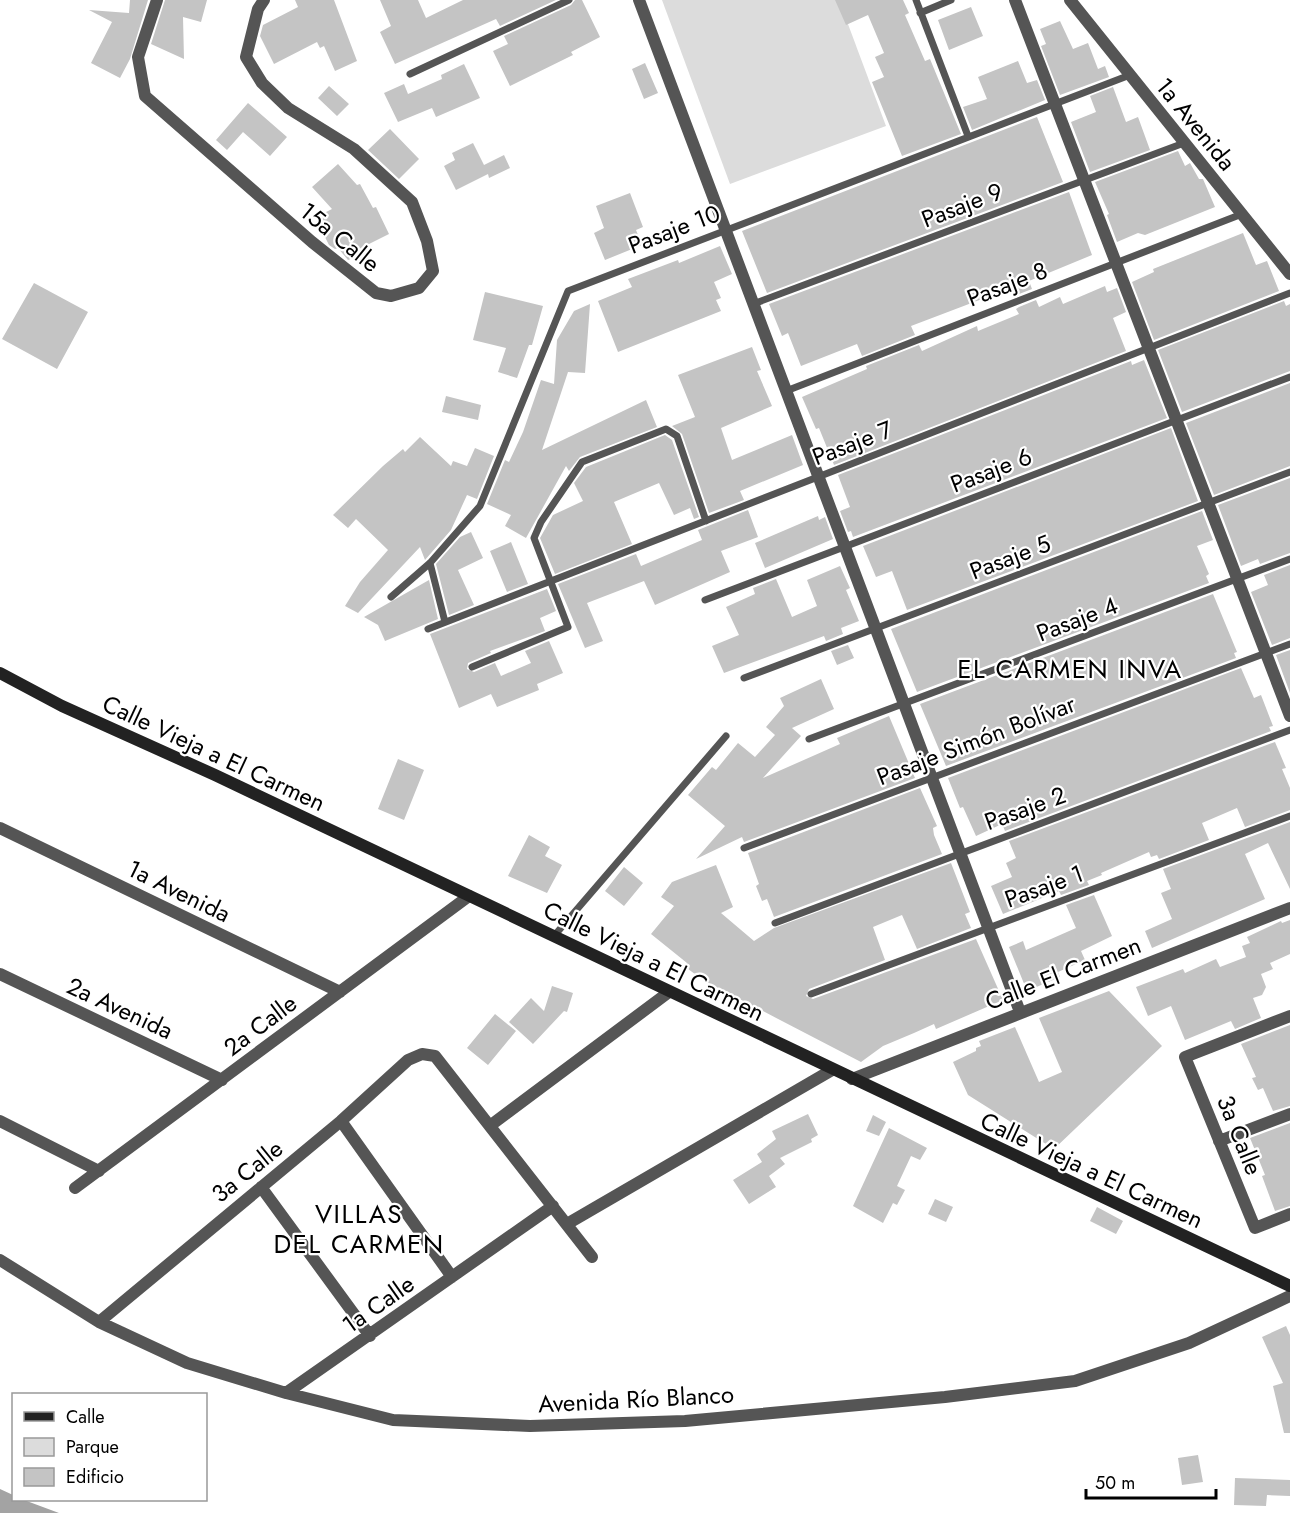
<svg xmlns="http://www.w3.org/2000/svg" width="1290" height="1513" viewBox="0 0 1290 1513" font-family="Jost,sans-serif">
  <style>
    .green { fill: #dcdcdc }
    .water { fill: #a3a3a3 }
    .building { fill: #c4c4c4 }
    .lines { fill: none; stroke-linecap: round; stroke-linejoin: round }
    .lane { stroke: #555; stroke-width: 7 }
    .street { stroke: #555; stroke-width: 12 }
    .secondary { stroke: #222; stroke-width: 12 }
    .labels { text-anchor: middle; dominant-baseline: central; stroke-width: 4.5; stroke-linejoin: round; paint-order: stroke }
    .street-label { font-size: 24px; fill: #000; stroke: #fff }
    .neighbourhood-label { font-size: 26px; letter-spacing: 1.5px; fill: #000; stroke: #fff }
  </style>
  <rect width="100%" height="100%" fill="#fff"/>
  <!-- green -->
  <path class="green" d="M662,0H839L886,126L730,184Z"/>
  <!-- water -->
  <path class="water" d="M0,1489L13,1495L14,1500H24L59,1513H0Z"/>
  <!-- building -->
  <path class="building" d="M130,0H148L130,59L120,78L91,63L112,22L89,10L129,13Z
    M165,0H207L201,22L183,17L184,59L151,44Z
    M295,0H334L357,61L335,71L324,46L320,48L317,42L274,64L260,36L263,25L298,7Z
    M380,0H418L426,18L463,0H556L500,26L496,19L395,64L380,32L391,26Z
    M575,0H582L600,37L571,52L573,55L510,86L493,51L508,44L504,36L571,5Z
    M835,0H903L909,13L905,15L925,61L930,59L961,134L902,156L872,82L884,77L875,57L884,53L868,15L846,25Z
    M971,7L983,36L949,50L938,20Z
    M1060,21L1073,49L1088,43L1098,69L1105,66L1109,77L1060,95L1041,46L1046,44L1040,29Z
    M1018,61L1027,83L1037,80L1045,100L972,130L963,107L987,99L978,77Z
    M645,63L658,93L644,99L632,69Z
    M464,64L480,98L436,117L432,108L398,122L384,93L404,84L408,94L442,79L441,75Z
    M329,86L349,104L337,116L318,98Z
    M1113,87L1126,122L1138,117L1150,150L1090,172L1071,122L1096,112L1090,96Z
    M248,103L287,137L270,156L243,132L227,150L216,140Z
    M1037,117L1063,182L767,293L742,231Z
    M390,129L419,159L399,179L368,150Z
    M473,143L484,165L504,155L510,168L489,178L488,174L456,190L444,166L455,160L452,153Z
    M1178,151L1185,166L1190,163L1199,179H1203L1215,207L1145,235L1138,233L1117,242L1107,215L1109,214L1095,182Z
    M338,164L357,185L360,184L373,208L376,207L389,234L357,250L359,256L348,260L338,248L335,249L329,245L324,235L330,232L320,215L332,209L312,187Z
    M1069,192L1092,255L1029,281L1032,289L1014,296L1011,288L911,326L915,335L862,356L857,344L801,366L788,333L782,336L769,304Z
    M630,193L643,227L636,230L642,245L605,260L594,233L604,228L596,206Z
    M1243,233L1256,265L1267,261L1279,291L1154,340L1132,282L1154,272L1153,269Z
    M720,246L732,274L714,282L721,298L716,300L721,311L618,352L598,301L632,287L628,279L678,260L679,263Z
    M34,283L88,312L57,369L2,339Z
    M1105,286L1107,292L1117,288L1126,312L1113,318L1126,351L834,465L819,428L816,429L802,397L867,369L866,366L919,345L922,351L977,326L978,331L1019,314L1016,309L1019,307L1036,300L1039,307L1060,297L1063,304Z
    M485,292L543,306L532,345H529L517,378L498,372L506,348L473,340Z
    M1284,301L1286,306L1290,304V371L1182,412L1158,350Z
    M590,304L585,373L568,372L542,450L646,400L657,427L580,457L569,471L566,466L526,538L505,526L511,515L487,504L505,460L509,462L523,432L541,380L554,384L557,340L574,311Z
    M752,347L761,370L757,371L772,406L721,428L732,460L792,435L803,465L740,491L744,500L709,513L682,434L672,426L695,417L678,375Z
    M1144,360L1167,418L853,537L851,531L848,532L840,511L850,507L838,475L1131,361L1132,365Z
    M1290,383V466L1214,495L1186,423Z
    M446,396L481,405L478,420L442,412Z
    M1171,428L1198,501L907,610L892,571L876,577L863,546Z
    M665,435L672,440L699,517L694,519L690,508L674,515L659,483L614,502L632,544L555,574L540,538L553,515L583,501L574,483L586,467Z
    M420,437L451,466L453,461L467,466L475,448L494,456L477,499L467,495L451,530L425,560L420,547L358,613L345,606L360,582L388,550L356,519L348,528L333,515L383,466L403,449L405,452Z
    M1290,478V553L1260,564L1258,559L1241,566L1218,505Z
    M748,510L758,537L721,551L730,572L655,605L644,581L587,603L603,641L585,648L558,584L636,554L641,566L702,540L698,530Z
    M1202,511L1213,540L1197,546L1209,574L1206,576L1209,583L917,692L891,629Z
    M818,516L819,520L825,517L833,539L765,568L755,543Z
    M471,532L483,558L458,570L474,605L449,615L436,564L460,537Z
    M511,542L528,584L507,592L490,551Z
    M1290,565V638L1272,645L1251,592L1268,585L1264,575Z
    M840,566L850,588L846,590L859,621L841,628L843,634L826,641L824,636L724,673L712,646L739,635L726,607L755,594L753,588L776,579L792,617L817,606L807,580Z
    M429,580L438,619L385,641L378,625L364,617Z
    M547,589L556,611L540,618L545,631L490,651L491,653L468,663L467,669L474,672L495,663L501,676L531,663L525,651L549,641L563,673L537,684L539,690L497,707L491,694L459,708L430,634Z
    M1213,594L1237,652L1234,653L1236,658L946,766L920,704Z
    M848,645L854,658L837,665L831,651Z
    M1290,650V693L1276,655Z
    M1241,668L1254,698L1261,695L1273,726L1269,727L1271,731L1005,831L1002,824L976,836L963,807L960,808L948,778Z
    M821,679L834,709L792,728L801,736L763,778L840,744L837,738L889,716L915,778L744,842L742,837L696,859L725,826L688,795L712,767L716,770L738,743L755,757L775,735L766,727L784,706L780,698Z
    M1275,742L1286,768L1282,769L1290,788V810L1245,827L1237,808L1202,823L1209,840L1159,859L1157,855L1151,857L1149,852L1101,873L1102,875L1087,881L1089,885L1061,895L1059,891L1003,914L991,886L1012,877L1006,863L1016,858L1009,841Z
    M398,759L424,770L404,820L378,809Z
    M920,788L937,826L933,828L934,835L942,854L774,917L767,899L762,901L756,886L759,884L748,853Z
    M1290,822V889L1268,843L1245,854L1265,899L1152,948L1145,931L1172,919L1161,893L1171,889L1163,869Z
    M529,835L550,847L545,856L562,865L547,893L508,876Z
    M951,863L970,912L965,914L971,928L917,949L902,915L873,927L885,960L809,989L806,996L813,999L976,939L1003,1000L936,1029L934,1024L914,1033L883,1046L861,1062L703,980L684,966L687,963L651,934L674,906L661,897L672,882L716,865L733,907L721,913L754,941L774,928Z
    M624,867L643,883L624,906L605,891Z
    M1094,895L1112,936L1081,951L1085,960L1058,972L1060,977L1027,991L1009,947L1023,941L1026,950L1076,928L1066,905Z
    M1290,920V954L1270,963L1273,969L1261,974L1266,987L1262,995L1253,998L1261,1018L1235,1029L1231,1021L1185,1040L1171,1006L1148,1016L1136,987L1183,969L1185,973L1216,959L1220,967L1246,957L1242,946L1250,943L1247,937L1281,921L1282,923Z
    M552,986L573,993L567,1012L564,1011L533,1044L509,1022L531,998L544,1011Z
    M1109,991L1162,1046L1054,1149L968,1095L953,1062L976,1051V1048L981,1046L979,1041L1015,1027L1039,1082L1062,1072L1039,1018Z
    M495,1014L516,1031L488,1065L467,1048Z
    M1290,1025V1106L1273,1111L1263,1088L1258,1090L1252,1078L1256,1077L1241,1044Z
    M808,1114L818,1135L811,1139L812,1142L780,1158L785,1164L769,1176L776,1187L749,1204L733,1180L762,1162L757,1154L776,1139L772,1131Z
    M873,1115L886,1122L879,1136L866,1131Z
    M1290,1123V1206L1275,1211L1262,1176L1265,1175L1250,1138Z
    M889,1128L927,1148L920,1160L911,1156L897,1186L905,1190L897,1205L893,1203L883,1223L853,1206Z
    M935,1199L953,1207L946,1222L928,1214Z
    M1097,1207L1123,1221L1116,1234L1090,1221Z
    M1286,1326L1290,1335V1433H1284L1273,1386L1283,1383L1262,1337Z
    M1198,1455L1203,1482L1182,1485L1178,1458Z
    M1235,1478L1290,1480V1496L1267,1495L1266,1506L1234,1505Z"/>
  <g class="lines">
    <!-- lane -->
    <path class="lane" d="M916,0L968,136
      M920,13L951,0
      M410,74L569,0
      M753,304L1184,143
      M786,391L1242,214
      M430,563L445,622
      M391,597L430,563L480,506L568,291L1130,75
      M705,600L1290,377
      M428,629L1290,293
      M472,667L568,627L534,538L541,522L582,462L666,429L677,436L706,521
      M744,678L1290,472
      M809,739L1290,559
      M744,848L1290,644
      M775,923L1290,730
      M554,936L726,736
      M811,994L1290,816"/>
    <!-- street -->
    <path class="street" d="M157,0L138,57L145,96L312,242L376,293L391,296L419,288L433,271L427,241L412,202L354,149L288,108L262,83L246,57L258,9L264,0
      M639,0L1020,1012
      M1015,0L1290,716
      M1070,0L1290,274
      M0,828L340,992
      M0,974L222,1080
      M1290,1016L1185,1057L1255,1228L1290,1214
      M852,1079L1290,908
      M0,1121L99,1171
      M341,1121L452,1277
      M491,1125L669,992
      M1219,1141L1290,1114
      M261,1187L370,1336
      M75,1188L469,896
      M567,1224L832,1070
      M0,1260L99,1322L187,1363L286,1393L393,1420L530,1426L685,1421L945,1397L1075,1381L1189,1343L1290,1296
      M99,1322L341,1121L408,1060L422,1054L435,1056L592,1257
      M286,1393L553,1206"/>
    <!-- secondary -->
    <path class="secondary" d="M0,673L62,706L215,775L1290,1286"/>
  </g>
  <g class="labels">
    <!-- street labels -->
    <g class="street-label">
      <text transform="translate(1196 124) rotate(51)">1a Avenida</text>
      <text transform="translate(962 205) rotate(-21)">Pasaje 9</text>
      <text transform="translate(674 229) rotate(-21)">Pasaje 10</text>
      <text transform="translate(340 237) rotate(39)">15a Calle</text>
      <text transform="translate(1007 284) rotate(-21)">Pasaje 8</text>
      <text transform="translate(852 443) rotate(-21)">Pasaje 7</text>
      <text transform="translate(991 470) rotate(-21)">Pasaje 6</text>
      <text transform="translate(1010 557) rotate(-21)">Pasaje 5</text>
      <text transform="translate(1077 619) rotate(-21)">Pasaje 4</text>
      <text transform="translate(976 740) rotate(-21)">Pasaje Simón Bolívar</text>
      <text transform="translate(214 753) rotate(25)">Calle Vieja a El Carmen</text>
      <text transform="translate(1025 808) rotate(-20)">Pasaje 2</text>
      <text transform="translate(1044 886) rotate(-20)">Pasaje 1</text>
      <text transform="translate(179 891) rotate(26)">1a Avenida</text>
      <text transform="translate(654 961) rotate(26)">Calle Vieja a El Carmen</text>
      <text transform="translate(1063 973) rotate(-21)">Calle El Carmen</text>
      <text transform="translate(120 1008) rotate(25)">2a Avenida</text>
      <text transform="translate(260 1025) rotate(-37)">2a Calle</text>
      <text transform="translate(1240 1135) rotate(68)">3a Calle</text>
      <text transform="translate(1092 1170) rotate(25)">Calle Vieja a El Carmen</text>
      <text transform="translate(247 1171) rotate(-39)">3a Calle</text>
      <text transform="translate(378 1304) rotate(-35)">1a Calle</text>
      <text transform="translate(636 1399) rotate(-3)">Avenida Río Blanco</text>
    </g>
    <!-- neighbourhood labels -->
    <g class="neighbourhood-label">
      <text x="1070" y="669">EL CARMEN INVA</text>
      <text x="359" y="1214">VILLAS<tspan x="359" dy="30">DEL CARMEN</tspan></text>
    </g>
  </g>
  <!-- legend -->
  <rect x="12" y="1393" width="195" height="108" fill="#ffffff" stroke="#999999" stroke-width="1.5"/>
  <rect x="24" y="1412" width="30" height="9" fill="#222222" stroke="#999999" stroke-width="1.5"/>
  <text x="66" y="1423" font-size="18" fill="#000000">Calle</text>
  <rect x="24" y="1438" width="30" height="18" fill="#dcdcdc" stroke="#999999" stroke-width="1.5"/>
  <text x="66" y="1453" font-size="18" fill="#000000">Parque</text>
  <rect x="24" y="1468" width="30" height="18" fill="#c4c4c4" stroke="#999999" stroke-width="1.5"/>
  <text x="66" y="1483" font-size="18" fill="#000000">Edificio</text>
  <!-- scale -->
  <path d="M1086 1489v9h130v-9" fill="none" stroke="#000000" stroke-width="3"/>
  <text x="1095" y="1489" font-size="18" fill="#000000" stroke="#ffffff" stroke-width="4.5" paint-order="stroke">50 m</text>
</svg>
